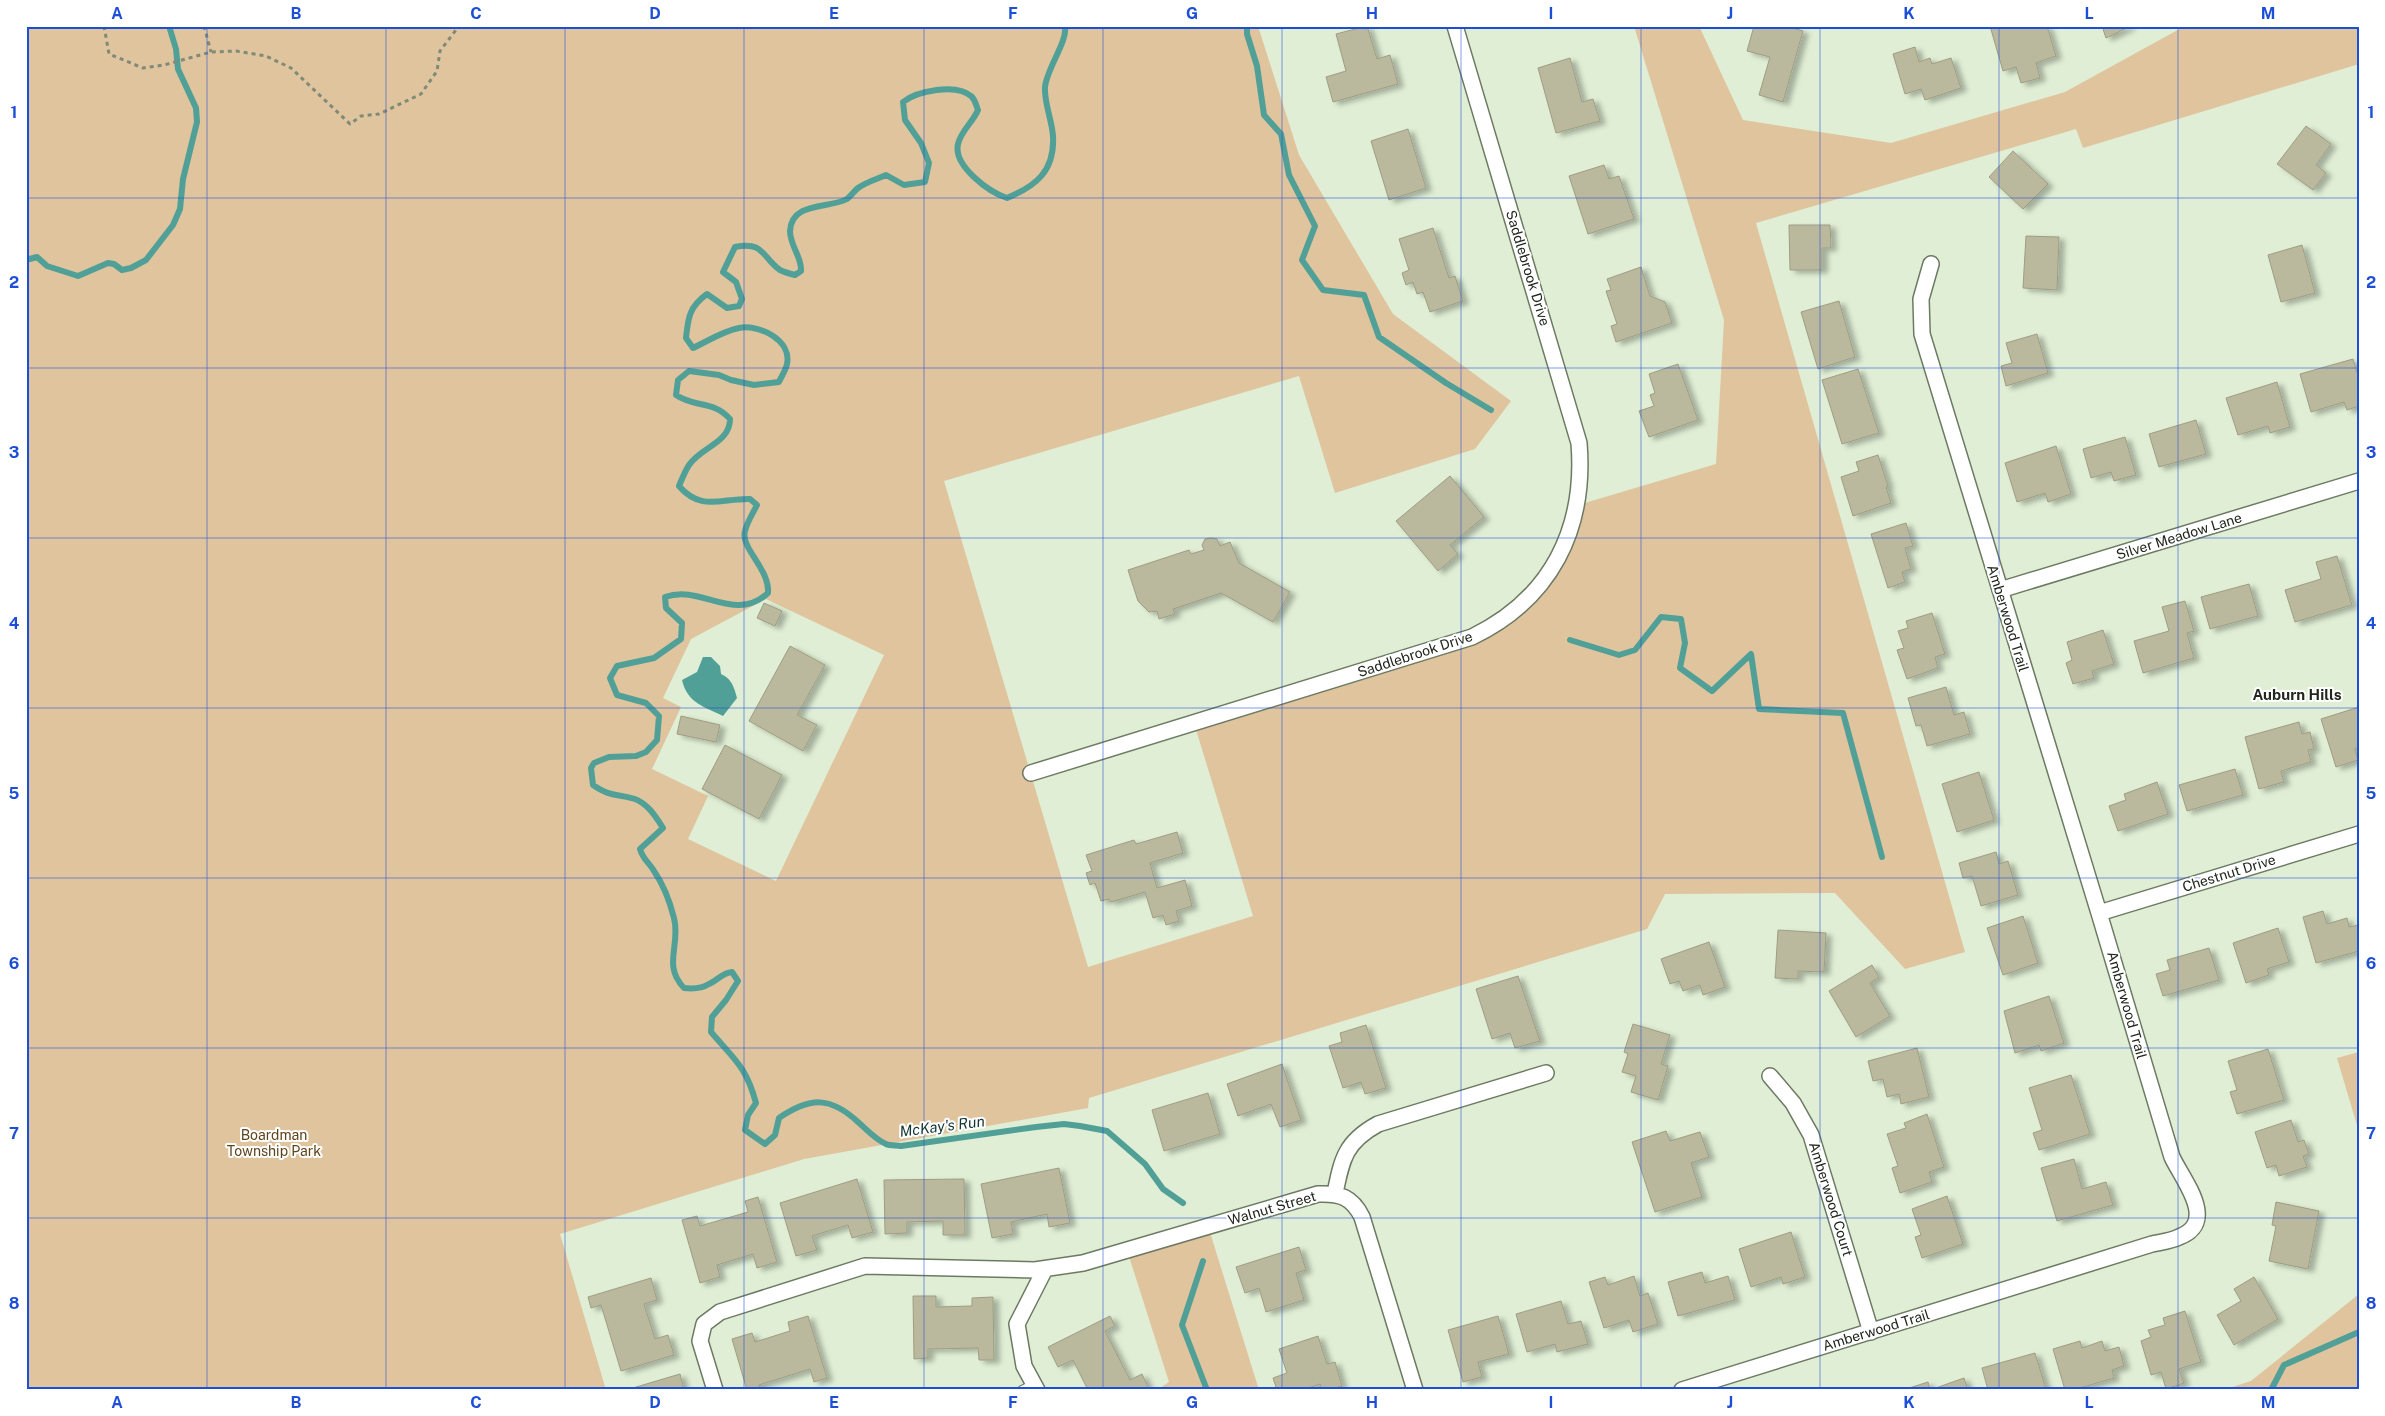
<svg xmlns="http://www.w3.org/2000/svg" width="2385" height="1416" viewBox="0 0 2385 1416" font-family="'Public Sans',sans-serif">
  <style>
    .green { fill: #dfc49d; fill-rule: evenodd }
    .water { fill: #50a098 }
    .lines { fill: none; stroke-linecap: round; stroke-linejoin: round }
    .stream { stroke: #50a098; stroke-width: 6 }
    .building { fill: #bbb99d; stroke: #9e9d82; filter: url(#shadow) }
    .lane-casing { stroke: #6d7a63; stroke-width: 10 }
    .street-casing { stroke: #6d7a63; stroke-width: 18 }
    .path { stroke: #7f8a78; stroke-width: 3; stroke-dasharray: 4 4; stroke-linecap: butt }
    .lane { stroke: #fff; stroke-width: 8 }
    .street { stroke: #fff; stroke-width: 15 }
    .grid { fill: none; stroke: #1d4ed8; stroke-width: 1; stroke-opacity: 0.55 }
    .labels { text-anchor: middle; dominant-baseline: central; stroke-width: 4; stroke-linejoin: round; paint-order: stroke }
    .street-label { font-size: 14px; fill: #21271d; stroke: #fff }
    .park-label { font-size: 14px; fill: #5d441b; stroke: #fff }
    .neighbourhood-label { font-size: 15px; font-weight: bold; fill: #21271d; stroke: #fff }
    .water-label { font-size: 15px; font-style: italic; fill: #103733; stroke: #fff }
    .neatline { fill: none; stroke: #1d4ed8; stroke-width: 2 }
    .grid-label { font-size: 16px; text-anchor: middle; font-weight: bold; fill: #1d4ed8 }
  </style>
  <defs>
    <filter id="shadow"><feDropShadow dx="5.5" dy="3" stdDeviation="2.5" flood-color="#0004"/></filter>
  </defs>
  <rect width="100%" height="100%" fill="#dfeed4"/>
  <!-- green -->
  <path class="green" d="M26,26H1258L1299,155L1393,314L1511,401L1475,449L1335,493L1299,376L944,481L1088,967L1253,916L1194,723L1452,645L1527,600L1578,505L1716,464L1724,320L1634,26H1699L1743,120L1891,143L2065,92L2185,26H2359V64L2083,148L2076,129L1756,223L1965,952L1905,969L1835,893L1665,894L1647,929L1089,1098L1088,1108L804,1159L560,1234L606,1390H26ZM766,599L884,655L776,881L688,839L708,796L652,769L681,707L663,698L691,639Z
    M2359,1052V1132L2337,1058Z
    M1208,1226L1259,1390H1157L1169,1382L1127,1250Z
    M2359,1294V1390H2223L2251,1381Z"/>
  <!-- water -->
  <path class="water" d="M703,657H711L720,666L721,674C732,679 734,687 737,698L723,716C705,707 687,703 682,680L697,672Z"/>
  <g class="lines">
    <!-- stream -->
    <path class="stream" d="M1065,26C1068,41 1047,68 1045,87C1044,103 1052,120 1053,136C1055,171 1036,186 1007,198C989,192 953,166 958,144C961,131 973,122 978,110C976,105 975,99 971,96C956,83 917,91 903,102L905,120L921,143L929,163L925,182L904,185L886,175C877,179 866,182 858,188C854,191 851,196 847,199C829,209 792,201 790,231C790,246 802,257 801,271L795,275C791,274 784,272 780,270C762,257 764,241 735,247L723,272L736,282L742,299L739,306L727,308L707,294C689,307 688,318 686,338L693,348C708,341 723,331 739,328C759,324 792,340 787,364C786,370 781,377 779,382L754,385L731,380L719,375L689,371L678,380L676,395C695,408 713,400 730,419C730,443 701,447 689,465C685,471 682,479 679,486C701,512 722,498 750,499L757,505C753,513 747,522 745,531C740,548 770,569 768,593C734,624 702,584 665,597L666,608L682,623L681,639L654,658L617,666L610,678L617,695L646,703L659,716L657,740L646,752L636,756L609,757L594,763L591,768L593,785C612,798 616,793 635,799C648,804 656,817 663,828L640,849C643,860 649,862 654,871C663,884 670,902 674,918C681,945 662,965 684,988C693,989 701,989 709,984C718,980 722,973 732,972L738,981L726,1000L712,1017L711,1032C734,1059 746,1066 756,1103L748,1115L745,1130L765,1144L775,1135L779,1118C810,1097 830,1096 858,1122C866,1129 876,1140 886,1144C890,1146 897,1145 901,1146L1036,1127L1064,1124L1080,1126L1107,1131L1145,1164L1163,1189L1183,1203
      M1247,26V34L1257,66L1264,115L1281,134L1289,175L1315,226L1302,260L1323,290L1364,295L1379,337L1446,383L1491,410
      M26,260L37,257L47,266L78,276L108,263L114,264L122,270L131,268L146,260L173,225L180,209L183,179L197,122L196,108L178,69L176,49L169,26
      M1570,640L1619,655L1635,650L1661,617L1681,619L1685,643L1680,668L1712,691L1751,654L1759,709L1843,713L1882,857
      M1203,1261L1182,1325L1207,1390
      M2271,1390L2284,1365L2359,1332"/>
  </g>
  <!-- building -->
  <path class="building" d="M1367,26L1377,59L1390,55L1398,84L1333,102L1326,77L1346,71L1336,34Z
    M1754,26H1785L1803,31L1783,102L1759,95L1770,57L1747,51Z
    M1990,26H2047L2056,56L2036,63L2040,78L2021,83L2016,67L2003,71Z
    M2102,26H2131L2106,38Z
    M1915,47L1919,62L1930,58L1932,64L1951,58L1961,88L1925,100L1921,89L1905,94L1893,54Z
    M1570,58L1582,102L1593,99L1600,121L1556,133L1538,68Z
    M2306,126L2331,144L2316,165L2326,173L2313,190L2277,164Z
    M1408,129L1426,188L1389,200L1371,141Z
    M2013,151L2048,184L2023,209L1989,177Z
    M1604,165L1609,179L1619,176L1634,219L1588,234L1569,176Z
    M1789,225H1830L1831,248H1822V270H1790Z
    M1433,228L1449,278L1455,276L1463,301L1430,312L1423,292L1417,294L1413,282L1406,285L1402,273L1409,270L1399,239Z
    M2026,236L2059,237L2057,290L2023,288Z
    M2302,245L2315,293L2281,302L2268,255Z
    M1641,267L1650,296L1665,302L1672,323L1616,342L1611,326L1617,324L1606,291L1611,290L1607,279Z
    M1839,301L1855,357L1818,369L1801,312Z
    M2037,334L2048,373L2006,386L2001,366L2012,363L2006,343Z
    M2353,359L2359,379V406L2347,410L2344,402L2311,412L2300,374Z
    M1678,364L1698,420L1649,437L1639,411L1654,406L1650,395L1655,393L1649,374Z
    M1858,369L1879,433L1842,444L1822,380Z
    M2277,382L2290,427L2270,433L2268,426L2238,435L2226,398Z
    M2196,420L2206,454L2159,467L2149,434Z
    M2125,437L2136,475L2114,481L2111,472L2091,478L2083,449Z
    M2056,446L2071,494L2048,502L2045,493L2017,502L2005,463Z
    M1878,455L1888,486L1886,487L1891,503L1853,516L1841,477L1859,471L1856,462Z
    M1450,476L1484,517L1450,545L1458,554L1438,571L1396,521Z
    M1906,523L1913,546L1905,548L1911,569L1902,572L1905,582L1888,588L1871,534Z
    M1211,538L1217,539L1220,546L1230,542L1239,563L1290,592L1273,622L1221,593L1173,609L1175,614L1159,619L1157,611L1149,612L1138,601L1128,570L1189,550L1191,554L1204,550L1202,545L1205,539Z
    M2337,556L2352,605L2295,622L2285,590L2321,579L2316,562Z
    M2249,584L2258,616L2210,629L2201,597Z
    M2185,601L2194,631L2187,633L2194,658L2143,673L2134,641L2169,631L2162,607Z
    M764,603L782,611L775,626L757,618Z
    M1932,613L1945,654L1935,657L1938,668L1907,679L1897,650L1904,648L1898,631L1908,628L1906,621Z
    M2103,630L2114,664L2092,671L2094,678L2073,684L2066,663L2072,660L2067,642Z
    M790,646L825,665L797,715L817,725L803,751L749,721Z
    M1946,687L1954,715L1964,712L1970,734L1927,746L1921,725L1916,726L1908,698Z
    M2359,707V748L2355,749L2358,760L2336,767L2321,719Z
    M681,716L720,725L716,742L677,734Z
    M2299,722L2302,734L2310,732L2314,749L2308,750L2311,762L2281,771L2284,782L2259,789L2245,737Z
    M725,745L782,775L759,819L702,789Z
    M2235,769L2243,795L2187,811L2179,785Z
    M1979,772L1994,820L1957,832L1942,784Z
    M2157,782L2168,814L2118,831L2109,806L2126,800L2124,794Z
    M1177,832L1183,853L1150,863L1157,888L1185,880L1192,906L1176,911L1179,921L1166,925L1163,915L1153,918L1145,892L1111,902L1109,899L1101,901L1095,883L1090,885L1086,873L1092,871L1086,855L1134,840L1136,844Z
    M1996,852L1999,864L2008,861L2018,895L1981,906L1972,876L1963,878L1959,863Z
    M2323,911L2327,924L2347,918L2349,927L2359,925V951L2316,963L2303,917Z
    M2023,916L2038,963L2003,975L1987,928Z
    M2278,928L2289,962L2267,969L2269,975L2246,983L2233,943Z
    M1778,930L1826,933L1824,972L1798,971V979L1775,978Z
    M1709,942L1725,987L1703,995L1700,985L1683,991L1679,981L1670,984L1661,959Z
    M2209,948L2219,980L2163,996L2156,974L2170,970L2167,960Z
    M1872,965L1879,977L1870,983L1890,1016L1856,1037L1829,991Z
    M1518,976L1540,1041L1515,1048L1510,1033L1492,1039L1476,989Z
    M2049,996L2064,1043L2041,1051L2039,1045L2015,1053L2004,1011Z
    M1633,1024L1670,1035L1661,1064L1668,1066L1658,1100L1631,1092L1636,1076L1622,1072L1628,1054L1624,1052Z
    M1366,1025L1386,1088L1365,1094L1361,1082L1343,1088L1329,1046L1342,1042L1340,1033Z
    M1917,1048L1929,1097L1901,1104L1899,1094L1887,1097L1883,1079L1873,1081L1868,1061Z
    M2268,1049L2284,1100L2237,1114L2230,1092L2237,1090L2228,1061Z
    M1282,1064L1301,1120L1280,1127L1271,1104L1238,1116L1227,1084Z
    M2071,1075L2090,1134L2039,1150L2033,1133L2042,1130L2029,1088Z
    M1208,1093L1220,1134L1164,1151L1152,1110Z
    M1927,1114L1944,1167L1929,1172L1932,1182L1900,1193L1892,1168L1898,1166L1887,1134L1906,1128L1904,1123Z
    M2291,1120L2298,1142L2304,1140L2309,1154L2303,1156L2307,1167L2279,1176L2276,1165L2267,1168L2255,1132Z
    M1666,1131L1670,1141L1700,1132L1709,1157L1691,1163L1702,1197L1655,1212L1632,1142Z
    M2074,1159L2082,1189L2106,1182L2113,1205L2057,1221L2041,1168Z
    M1059,1168L1070,1223L1049,1227L1047,1214L1011,1222L1013,1234L992,1238L981,1184Z
    M857,1179L873,1232L852,1238L848,1225L812,1236L817,1250L796,1256L780,1203Z
    M964,1179L965,1235H943V1221L907,1222V1233L885,1234L884,1180Z
    M1947,1196L1963,1244L1922,1258L1915,1237L1921,1235L1912,1209Z
    M758,1197L777,1262L757,1268L753,1254L717,1265L720,1277L700,1283L682,1220L697,1216L700,1226L748,1212L745,1201Z
    M2276,1202L2319,1211L2308,1269L2269,1261L2276,1226L2272,1225Z
    M1791,1232L1805,1277L1783,1284L1781,1277L1751,1287L1739,1249Z
    M1299,1247L1306,1270L1296,1273L1304,1300L1266,1312L1259,1288L1245,1293L1236,1267Z
    M1702,1272L1705,1283L1728,1276L1735,1300L1678,1316L1668,1282Z
    M1634,1276L1640,1296L1648,1293L1658,1324L1633,1332L1629,1320L1604,1328L1589,1282L1605,1277L1608,1285Z
    M2254,1277L2278,1319L2234,1345L2217,1315L2241,1301L2234,1289Z
    M651,1278L657,1300L644,1304L655,1339L668,1335L674,1355L621,1371L601,1305L591,1308L588,1297Z
    M913,1296H936V1307L972,1306V1298L993,1297L994,1360H979L978,1348L928,1349V1358L914,1359Z
    M1561,1301L1568,1324L1581,1321L1588,1344L1557,1352L1555,1344L1527,1352L1516,1314Z
    M2185,1311L2201,1362L2179,1369L2184,1383L2166,1389L2161,1372L2151,1375L2141,1341L2151,1337L2148,1330L2165,1325L2163,1318Z
    M808,1316L827,1378L814,1382L810,1369L759,1385L760,1390H747L732,1339L752,1333L755,1342L790,1331L788,1322Z
    M1110,1316L1115,1326L1105,1331L1130,1380L1142,1374L1148,1387L1143,1390H1088L1073,1360L1058,1367L1048,1347Z
    M1498,1316L1509,1354L1478,1362L1482,1377L1463,1382L1448,1330Z
    M1318,1336L1327,1364L1335,1362L1342,1386L1329,1390H1322L1320,1384L1303,1390H1277L1273,1378L1287,1373L1279,1349Z
    M2080,1341L2082,1348L2102,1341L2105,1351L2119,1347L2124,1366L2112,1370L2114,1378L2073,1390H2065L2053,1349Z
    M2035,1353L2046,1389L1988,1390L1982,1368Z
    M680,1374L684,1390H626Z
    M1964,1378L1968,1390H1906V1389L1928,1382L1930,1390Z"/>
  <g class="lines">
    <defs>
      <path id="lane" d="M1022,1390L1034,1384"/>
      <path id="street" d="M2000,590L2359,481
        M1031,773L1472,637C1551,599 1586,529 1579,443L1455,26
        M2099,913L2359,834
        M1770,1076L1793,1103L1811,1135L1871,1332
        M1335,1193C1342,1159 1345,1142 1378,1124L1546,1073
        M715,1390L700,1341L704,1324L720,1312L865,1266L1035,1270L1083,1263L1318,1194C1340,1193 1352,1197 1362,1217L1415,1390
        M1037,1390L1024,1366L1017,1324L1045,1269
        M1682,1390L2152,1244C2161,1242 2171,1241 2179,1237C2219,1222 2182,1179 2172,1157L2099,913L1922,334L1921,299L1931,264"/>
    </defs>
    <!-- lane casing -->
    <use href="#lane" class="lane-casing"/>
    <!-- street casing -->
    <use href="#street" class="street-casing"/>
    <!-- path -->
    <path class="path" d="M104,26L109,54L143,68L164,65L211,52L236,51L266,56L291,68L350,124L361,116L379,114L421,94L437,71L440,51L459,26
      M204,26L211,52"/>
    <!-- lane -->
    <use href="#lane" class="lane"/>
    <!-- street -->
    <use href="#street" class="street"/>
  </g>
  <!-- grid -->
  <path class="grid" d="M207,26V1390M386,26V1390M565,26V1390M744,26V1390M924,26V1390M1103,26V1390M1282,26V1390M1461,26V1390M1641,26V1390M1820,26V1390M1999,26V1390M2178,26V1390M26,198H2359M26,368H2359M26,538H2359M26,708H2359M26,878H2359M26,1048H2359M26,1218H2359"/>
  <g class="labels">
    <!-- street labels -->
    <g class="street-label">
      <text transform="translate(1528 268) rotate(73)">Saddlebrook Drive</text>
      <text transform="translate(2179 536) rotate(-17)">Silver Meadow Lane</text>
      <text transform="translate(2008 618) rotate(73)">Amberwood Trail</text>
      <text transform="translate(1415 654) rotate(-18)">Saddlebrook Drive</text>
      <text transform="translate(2229 873) rotate(-17)">Chestnut Drive</text>
      <text transform="translate(2127 1005) rotate(74)">Amberwood Trail</text>
      <text transform="translate(1831 1199) rotate(73)">Amberwood Court</text>
      <text transform="translate(1272 1208) rotate(-16)">Walnut Street</text>
      <text transform="translate(1876 1330) rotate(-17)">Amberwood Trail</text>
    </g>
    <!-- park labels -->
    <g class="park-label">
      <text x="274" y="1135">Boardman<tspan x="274" dy="16">Township Park</tspan></text>
    </g>
    <!-- neighbourhood labels -->
    <g class="neighbourhood-label">
      <text x="2297" y="694">Auburn Hills</text>
    </g>
    <!-- water labels -->
    <g class="water-label">
      <text transform="translate(942 1126) rotate(-7)">McKay's Run</text>
    </g>
  </g>
  <!-- border -->
  <rect width="2385" height="1416" fill="none" stroke="#ffffff" stroke-width="55"/>
  <rect x="28" y="28" width="2330" height="1360" class="neatline"/>
  <g class="grid-label">
    <text x="117" y="19">A</text>
    <text x="296" y="19">B</text>
    <text x="476" y="19">C</text>
    <text x="655" y="19">D</text>
    <text x="834" y="19">E</text>
    <text x="1013" y="19">F</text>
    <text x="1192" y="19">G</text>
    <text x="1372" y="19">H</text>
    <text x="1551" y="19">I</text>
    <text x="1730" y="19">J</text>
    <text x="1909" y="19">K</text>
    <text x="2089" y="19">L</text>
    <text x="2268" y="19">M</text>
    <text x="14" y="118">1</text>
    <text x="2371" y="118">1</text>
    <text x="14" y="288">2</text>
    <text x="2371" y="288">2</text>
    <text x="14" y="458">3</text>
    <text x="2371" y="458">3</text>
    <text x="14" y="629">4</text>
    <text x="2371" y="629">4</text>
    <text x="14" y="799">5</text>
    <text x="2371" y="799">5</text>
    <text x="14" y="969">6</text>
    <text x="2371" y="969">6</text>
    <text x="14" y="1139">7</text>
    <text x="2371" y="1139">7</text>
    <text x="14" y="1309">8</text>
    <text x="2371" y="1309">8</text>
    <text x="117" y="1408">A</text>
    <text x="296" y="1408">B</text>
    <text x="476" y="1408">C</text>
    <text x="655" y="1408">D</text>
    <text x="834" y="1408">E</text>
    <text x="1013" y="1408">F</text>
    <text x="1192" y="1408">G</text>
    <text x="1372" y="1408">H</text>
    <text x="1551" y="1408">I</text>
    <text x="1730" y="1408">J</text>
    <text x="1909" y="1408">K</text>
    <text x="2089" y="1408">L</text>
    <text x="2268" y="1408">M</text>
  </g>
</svg>
